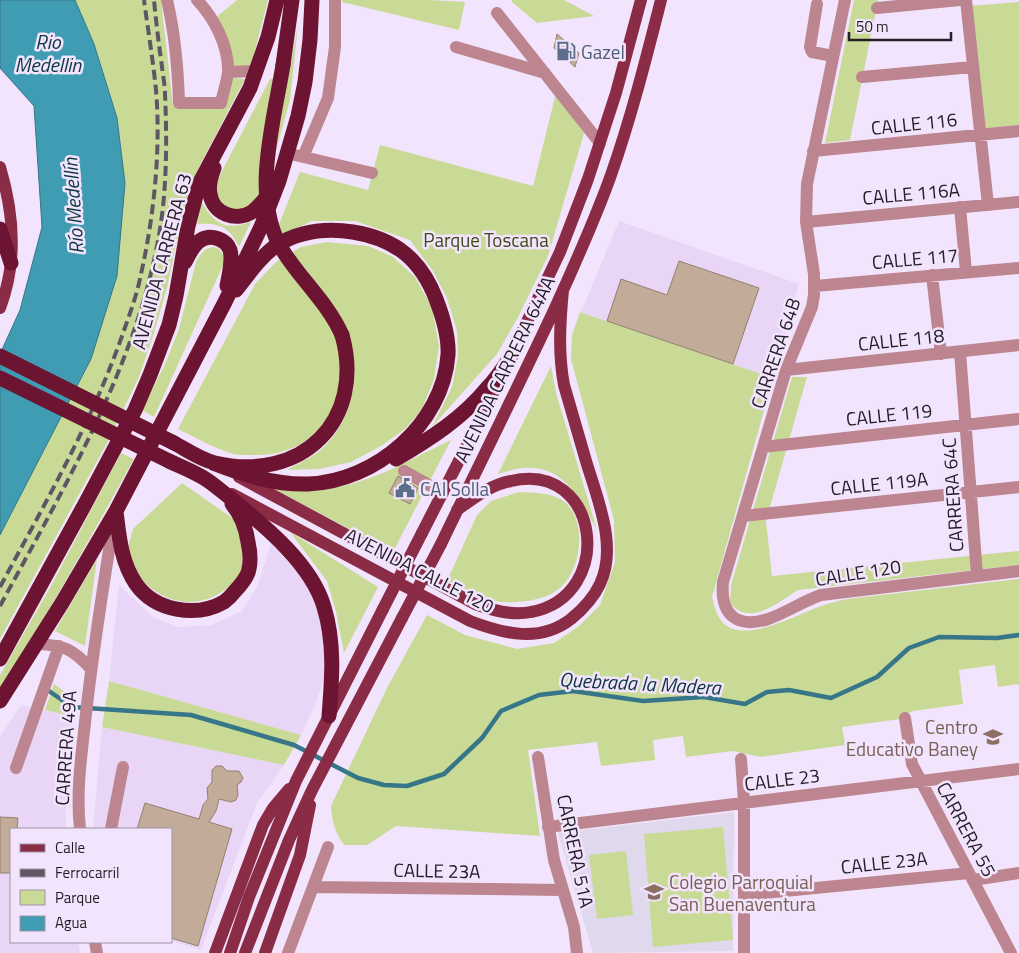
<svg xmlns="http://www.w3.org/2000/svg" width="1019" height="953" viewBox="0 0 1019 953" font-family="'Titillium Web',sans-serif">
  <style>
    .built { fill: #e9d6f6 }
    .education { fill: #e0d8ed }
    .green { fill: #c9da97 }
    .water { fill: #3f9cb2; stroke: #377688 }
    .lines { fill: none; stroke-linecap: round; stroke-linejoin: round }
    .stream { stroke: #377688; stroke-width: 4.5 }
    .building { fill: #c2ab99; stroke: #947f6e }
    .minor { stroke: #bc8590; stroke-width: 12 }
    .major { stroke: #8b2c47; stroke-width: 12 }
    .highway { stroke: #6c1431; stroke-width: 15 }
    .rail { stroke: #5f5664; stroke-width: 4; stroke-dasharray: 10 5; stroke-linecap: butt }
    .major-bridge { stroke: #8b2c47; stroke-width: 12 }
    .highway-bridge { stroke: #6c1431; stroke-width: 15 }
    .labels { text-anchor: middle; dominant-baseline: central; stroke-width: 5; stroke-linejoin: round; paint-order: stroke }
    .service-label { font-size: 19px; fill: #4e5e75; stroke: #f2e4fc; text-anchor: start }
    .street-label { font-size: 19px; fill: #231d26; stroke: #f2e4fc }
    .park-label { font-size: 19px; fill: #3e4816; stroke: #f2e4fc }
    .education-label { font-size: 19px; fill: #785e54; stroke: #f2e4fc; text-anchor: end }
    .water-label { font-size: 20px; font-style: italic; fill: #0c3741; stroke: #f2e4fc }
  </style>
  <rect width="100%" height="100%" fill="#f2e4fc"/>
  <!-- built -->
  <path class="built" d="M619,221L799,284L773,378L581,312Z
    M271,543L306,582L318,609L325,643L324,678L316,703L301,735L109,681L119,585L153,617L178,627L212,625L242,611L257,587Z
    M21,705L72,716L65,778L66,829H11V942H78L80,953H0V737Z
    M102,727L284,765L257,803L201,950L171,941V829H93Z"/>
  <!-- education -->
  <path class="education" d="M734,812L733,951L593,953L558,833Z"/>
  <!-- green -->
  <path class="green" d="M75,0H161L173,106L225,105L232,78L245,79L199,167L182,216L167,288L153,336L139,377L107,443L0,639V535L91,359L125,183L117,118L94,44Z
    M237,0H268L251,66L232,67L214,19Z
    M342,0H430L465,2L459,30L342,2Z
    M512,0H564L594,16L537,23L512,2Z
    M854,0H878L850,140L825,143Z
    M1019,2V125L981,129L969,6Z
    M298,25L290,100L270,172L259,199L248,209H229C212,195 214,190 222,171L270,79L288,78Z
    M556,93L584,133L548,256L518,317L497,354L432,427L452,387L458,356L457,331L447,298L433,271L410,240L355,221H312L273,239L300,172L368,190L380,145L533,186Z
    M201,201C214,224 225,231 251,222L239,247C229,227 220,223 197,224Z
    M327,242L368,246L393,257L415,277L432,308L439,346L434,379L422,409L405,429L381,446L351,462L319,469L287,470C297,464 308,459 317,453C346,431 359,388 353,353C351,345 348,338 345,331C344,348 346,371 341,388C330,430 297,457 252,455C246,455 239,455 233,454C214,448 196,438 178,429L255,284L276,262L301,247Z
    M214,247L219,249L223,255L224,263L154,417L142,410L166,362L179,329L196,262C201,253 204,248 214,247Z
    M580,312L773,378L712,597C714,604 716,613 720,619C738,648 798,614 821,606C829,603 838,601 847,599L1019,579V686L1017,684L998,687L995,665L959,670L963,704L913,711L900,719L842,727L845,745L761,757L733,751L686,757L683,736L653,740L655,760L601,766L597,742L528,750L540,836L396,826L367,845H344C335,832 332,822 331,806L387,688L427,615L465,635L517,649L554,643L579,626L600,605L615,562L614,520L571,359L572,335Z
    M551,366L556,393L597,530C580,500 565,465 524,468C516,468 506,472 498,474Z
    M792,377H807L766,521L772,576L1019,551V565L798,590C777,603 750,627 730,603L731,585Z
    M451,440L393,552L274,489C293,489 314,491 333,488C375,481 413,458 451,440Z
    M121,453L134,459C91,536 49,614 0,688V675L51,586Z
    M182,483L238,522C240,535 245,560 241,572C239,578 231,585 226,589C200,609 167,605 144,582C136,574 132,558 128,547L133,529Z
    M519,492C534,493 555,492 567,504C587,525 581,570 560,588C545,601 519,603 501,602C487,600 461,586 447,581L477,515L491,501Z
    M290,532L378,587L344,653L336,612L327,581Z
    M97,559L85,646L55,631Z
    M109,681L301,735L284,765L102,727Z
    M54,684L75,699L72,716L45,710Z
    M723,827L733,940L653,947L644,834Z
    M626,851L633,915L597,919L589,855Z"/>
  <!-- water -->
  <path class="water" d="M0,0H75L94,44L117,118L125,183L117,276L91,359L0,535V354L20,310L42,227L34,106L0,68Z"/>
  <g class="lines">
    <!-- stream -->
    <path class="stream" d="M49,691L72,707L191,715L294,745L358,778L384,785L407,786L444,774L482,738L501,711L539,695L573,691L643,701L704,697L745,704L767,692L789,690L831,698L877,677L909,648L939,637L997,638L1019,635"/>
  </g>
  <!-- building -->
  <path class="building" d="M557,34L579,53L575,67L554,48Z
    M679,261L759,288L733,364L607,321L621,279L667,295Z
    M398,476L418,488L410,504L389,493Z
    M216,766H222L227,771H239L243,778L241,782L237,785L238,795L236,800L231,802L219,799L216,811L209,822L232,829L198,946L171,938V829H137L145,803L199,819L203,805L208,799L207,788L212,782V770Z
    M0,817L18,818L17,829H11V873H0Z"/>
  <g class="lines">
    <!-- minor -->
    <path class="minor" d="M167,0C175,34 178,68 179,103H221C223,93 227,82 228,72C229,46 214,18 197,0
      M845,0L807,184L806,222L814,274V295L812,307L786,370L723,582C720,614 736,629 768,619C786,613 803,601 821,595L1019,571
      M966,0L988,205
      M817,4L810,47L812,52L833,56
      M877,8L960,0
      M497,13L600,143
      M456,47L545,73
      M228,72L257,71
      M862,77L973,67
      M813,151L1019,131
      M295,155L372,173
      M303,157L328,98L335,47V0
      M960,207L966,272
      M806,222L1019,202
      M932,275L941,354
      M815,286L1019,268
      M960,352L977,575
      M786,370L1019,345
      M763,447L1019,419
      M404,471L443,493
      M743,516L1019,487
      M37,644C64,645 73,649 91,669
      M905,718L912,764L1011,953
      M538,757L554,860L574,927L577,953
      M741,759L744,802V953
      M16,768L59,646
      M548,827L1019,769
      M80,829C76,794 81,758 85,723C92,655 103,587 114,519
      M111,829L123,767
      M973,880L1019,873
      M313,887L562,890
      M744,895L969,873
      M95,942L97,953
      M288,953L328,847"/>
    <!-- major -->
    <path class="major" d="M0,167C14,214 18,261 0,308
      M239,477L475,604C492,610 512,616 531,612C617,596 600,460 511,481C490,485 474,498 457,510
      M232,494L470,621C504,634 540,643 571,619C582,610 594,597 600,584C618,546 597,498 586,461C579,436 571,410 564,385C558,353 560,322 563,290
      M422,533L488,404L560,252L588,179L616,93L641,0
      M441,544C479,465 518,387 555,308C575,264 595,220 611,175C631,118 646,59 661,0
      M215,953L263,825L273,808L289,789
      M230,953L249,897L296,781L383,609
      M245,953L289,840L312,790L402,618
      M265,953L300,855L310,805"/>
    <!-- highway -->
    <path class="highway" d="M283,65L292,0
      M214,168C211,176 208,185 210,194C213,214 236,222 252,212C259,207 265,199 270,192
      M0,229L11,263
      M185,262C189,255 193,244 201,240C211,234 226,239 230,250C233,261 229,275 227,286
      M174,443C187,450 201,460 215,463C301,483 366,421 342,335
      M396,459C430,439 463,418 488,387C497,378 504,367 511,356
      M169,461C181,467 195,472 207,480C216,486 225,494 234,501C266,527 312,565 324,607C335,643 332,679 329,716
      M213,463C244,475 274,485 308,484C375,482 443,424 448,355C449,336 443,317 436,299C421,260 396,239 353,232C327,228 300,231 277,245C261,256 248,275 236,290
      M116,511C119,536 121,562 136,584C155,611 196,618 224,602C228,599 232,595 235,591C240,586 248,576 249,569C251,560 250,551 248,542C246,528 242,516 232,504
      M0,659L85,504L135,410L150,375L169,325L176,296L188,226L199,184L250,88L268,37L277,0
      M0,701L62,603L116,511L225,302L261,227L279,181L298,116L305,82L310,40L312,0"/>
    <!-- rail -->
    <path class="rail" d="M0,587C44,505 91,424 122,336C129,316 137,295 141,274C154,216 161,150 156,90C153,60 148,30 144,0
      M0,606C63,489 139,362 160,229C167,186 167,137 165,94C165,85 163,76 162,67C159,45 156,22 154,0"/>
    <!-- major-bridge -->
    <path class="major-bridge" d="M383,609L422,533
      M402,618L441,544"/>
    <!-- highway-bridge -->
    <path class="highway-bridge" d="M283,65C274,121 250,200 283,251C301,280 328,303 342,335
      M0,356L174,443
      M0,378L169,461"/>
  </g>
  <!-- icons -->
  <defs>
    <symbol id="fuel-bare" viewBox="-9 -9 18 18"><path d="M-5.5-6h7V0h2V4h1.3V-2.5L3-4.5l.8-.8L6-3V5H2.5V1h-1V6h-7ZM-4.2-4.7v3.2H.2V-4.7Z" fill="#5c6f8a" stroke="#f2e4fc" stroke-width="2.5" paint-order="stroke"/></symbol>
    <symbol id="civic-bare" viewBox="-9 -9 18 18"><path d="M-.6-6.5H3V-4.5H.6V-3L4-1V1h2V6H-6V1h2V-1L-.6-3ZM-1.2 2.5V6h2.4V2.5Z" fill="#5c6f8a" stroke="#f2e4fc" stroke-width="2.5" paint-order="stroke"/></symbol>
    <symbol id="school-bare" viewBox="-9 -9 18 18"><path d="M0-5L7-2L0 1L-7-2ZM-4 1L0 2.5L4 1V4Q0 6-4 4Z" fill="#8d6e63" stroke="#f2e4fc" stroke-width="2.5" paint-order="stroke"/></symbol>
  </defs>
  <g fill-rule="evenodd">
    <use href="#fuel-bare" x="552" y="37" width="28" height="28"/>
    <use href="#civic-bare" x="391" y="474" width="28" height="28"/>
    <use href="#school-bare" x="979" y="723" width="28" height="28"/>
    <use href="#school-bare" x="640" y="878" width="28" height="28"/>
  </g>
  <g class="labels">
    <!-- service labels -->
    <g class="service-label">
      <text x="581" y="51">Gazel</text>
      <text x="420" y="488">CAI Solla</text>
    </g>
    <!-- street labels -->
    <g class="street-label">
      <text transform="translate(914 123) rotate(-6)">CALLE 116</text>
      <text transform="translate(911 193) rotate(-5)">CALLE 116A</text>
      <text transform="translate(915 258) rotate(-5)">CALLE 117</text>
      <text transform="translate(161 261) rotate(-75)">AVENIDA CARRERA 63</text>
      <text transform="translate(901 339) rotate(-6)">CALLE 118</text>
      <text transform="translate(775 353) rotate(-71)">CARRERA 64B</text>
      <text transform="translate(504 369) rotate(-64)">AVENIDA CARRERA 64AA</text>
      <text transform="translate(889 414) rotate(-6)">CALLE 119</text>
      <text transform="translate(879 483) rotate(-6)">CALLE 119A</text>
      <text transform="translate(952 495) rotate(-94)">CARRERA 64C</text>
      <text transform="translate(420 570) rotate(27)">AVENIDA CALLE 120</text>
      <text transform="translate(858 572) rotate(-9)">CALLE 120</text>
      <text transform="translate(65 748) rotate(-86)">CARRERA 49A</text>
      <text transform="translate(782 779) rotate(-7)">CALLE 23</text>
      <text transform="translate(967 829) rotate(62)">CARRERA 55</text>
      <text transform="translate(576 851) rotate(78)">CARRERA 51A</text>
      <text transform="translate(884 862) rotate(-6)">CALLE 23A</text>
      <text transform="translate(437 870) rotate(1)">CALLE 23A</text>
    </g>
    <!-- park labels -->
    <g class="park-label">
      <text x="486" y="239">Parque Toscana</text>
    </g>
    <!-- education labels -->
    <g class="education-label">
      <text x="978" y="726">Centro<tspan x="978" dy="22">Educativo Baney</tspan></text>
      <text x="669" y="881" text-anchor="start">Colegio Parroquial<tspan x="669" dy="22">San Buenaventura</tspan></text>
    </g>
    <!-- water labels -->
    <g class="water-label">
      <text x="48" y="41">Rio<tspan x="48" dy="23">Medellin</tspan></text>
      <text transform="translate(73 206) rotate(-94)">Río Medellín</text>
      <text transform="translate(640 683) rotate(3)">Quebrada la Madera</text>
    </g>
  </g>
  <!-- legend -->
  <rect x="10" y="828" width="162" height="115" fill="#f2e4fc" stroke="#9f94a6"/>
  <rect x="20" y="844" width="25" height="8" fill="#8b2c47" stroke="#9f94a6"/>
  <text x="55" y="853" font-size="15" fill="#231d26">Calle</text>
  <rect x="20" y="869" width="25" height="8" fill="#5f5664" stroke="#9f94a6"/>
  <text x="55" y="878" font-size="15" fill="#231d26">Ferrocarril</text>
  <rect x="20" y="890" width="25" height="15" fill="#c9da97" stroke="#9f94a6"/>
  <text x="55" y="903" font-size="15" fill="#231d26">Parque</text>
  <rect x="20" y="916" width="25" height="15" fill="#3f9cb2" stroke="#9f94a6"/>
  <text x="55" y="928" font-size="15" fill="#231d26">Agua</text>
  <!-- scale -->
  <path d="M849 32v8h102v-8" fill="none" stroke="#231d26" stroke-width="2.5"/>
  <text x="856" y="32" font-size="15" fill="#231d26" stroke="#f2e4fc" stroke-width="4" paint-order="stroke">50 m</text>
</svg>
